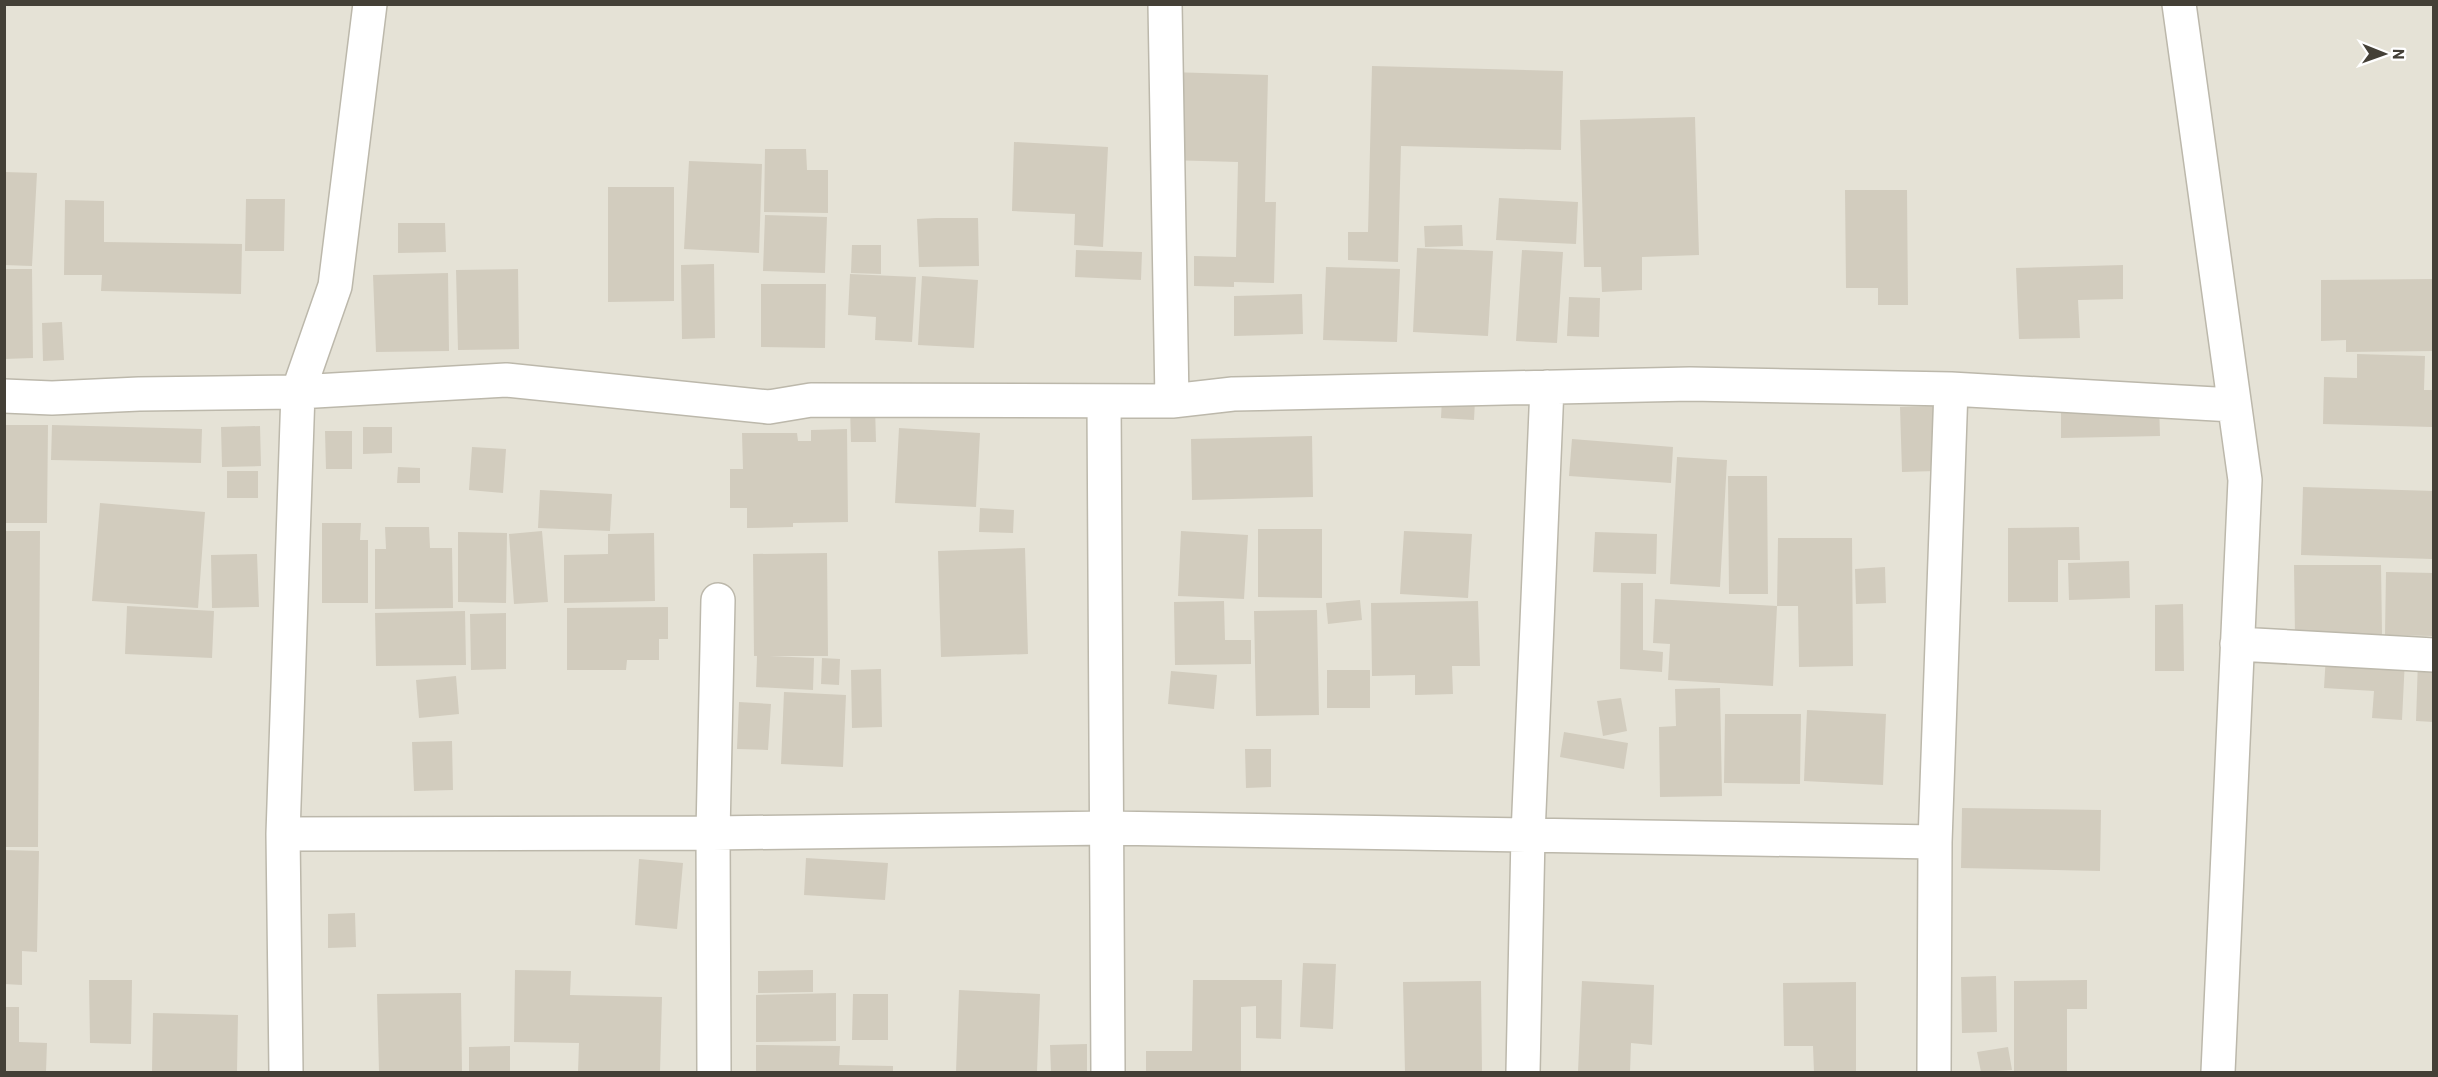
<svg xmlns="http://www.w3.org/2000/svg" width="2438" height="1077" viewBox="0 0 2438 1077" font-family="Barlow,sans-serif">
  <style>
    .residential { fill: #e5e2d6 }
    .building { fill: #d2ccbe }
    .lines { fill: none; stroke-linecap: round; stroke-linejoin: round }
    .minor-casing { stroke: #bcb8ab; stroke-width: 36 }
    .minor { stroke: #fff; stroke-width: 33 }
  </style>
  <rect width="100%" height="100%" fill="#f2f0e7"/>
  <!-- residential -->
  <path class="residential" d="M5,5H2433V1072H5Z"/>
  <!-- building -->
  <path class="building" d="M1372,66L1563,71L1561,150L1401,146L1398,262L1348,260V232H1368Z
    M1169,72L1268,75L1265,202H1276L1274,283L1234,282V287L1194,286V256L1236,257L1238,162L1167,160Z
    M1695,117L1699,255L1642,257V290L1602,292L1601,267H1584L1580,120Z
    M1014,142L1108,147L1103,247L1074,245L1075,214L1012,211Z
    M765,149H806L807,170H828V213L764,212Z
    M689,161L762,164L759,253L684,249Z
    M4,172L37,173L32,266L4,265Z
    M608,187H674V301L608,302Z
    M1845,190H1907L1908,305H1878V288H1846Z
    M1499,198L1578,202L1576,244L1496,240Z
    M246,199H285L284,251H245Z
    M65,200L104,201V242L242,244L241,294L101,291L102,275H64Z
    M765,215L827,217L825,273L763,271Z
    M936,218H978L979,266L919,267L917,219Z
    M398,223H445L446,252L398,253Z
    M1462,225L1463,246L1425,247L1424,226Z
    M852,245H881V274L851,273Z
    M1417,248L1493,251L1488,336L1413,332Z
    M1076,250L1142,252L1141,280L1075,277Z
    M1522,250L1563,252L1557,343L1516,341Z
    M714,264L715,338L682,339L681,265Z
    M2123,265V299L2078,300L2080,338L2019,339L2016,268Z
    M1326,267L1400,269L1397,342L1323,340Z
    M4,269H32L33,358L4,359Z
    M518,269L519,349L458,350L456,270Z
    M448,273L449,351L376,352L373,275Z
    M850,274L916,277L912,342L875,340L876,317L848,315Z
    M922,276L978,280L974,348L918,345Z
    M2434,279V351L2346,352V340L2321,341V280Z
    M761,284H826L825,348L761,347Z
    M1302,294L1303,334L1234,336V296Z
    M1569,297L1600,298L1599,337L1567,336Z
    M62,322L64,360L43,361L42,323Z
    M2357,354L2425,356L2424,390H2434L2432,427L2323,424L2324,377L2357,378Z
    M1442,398L1475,400L1474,420L1441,418Z
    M2159,404L2160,436L2061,438V405Z
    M1933,406L1935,471L1902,472L1900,407Z
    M850,407H875L876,442H851Z
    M4,425H48L47,523H4Z
    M52,425L202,429L201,463L51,460Z
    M260,426L261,466L222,467L221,427Z
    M363,427H392V453L363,454Z
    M899,428L980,433L976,507L895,503Z
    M847,429L848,522L793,523V527L747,528V508H730V469H743L742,433H797L798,441H811V430Z
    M325,431H352V469H326Z
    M1312,436L1313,497L1192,500L1191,439Z
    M1572,439L1673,447L1671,483L1569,476Z
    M472,447L506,449L503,493L469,490Z
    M1677,457L1727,460L1720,587L1670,584Z
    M398,467L420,468V483H397Z
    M227,471H258V498H227Z
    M1728,476H1767L1768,594H1729Z
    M2303,487L2434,491L2432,559L2301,555Z
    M540,490L612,494L610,531L538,528Z
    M100,503L205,512L198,608L92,601Z
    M980,508L1014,510L1013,533L979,532Z
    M322,523H361L360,540H368V603H322Z
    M385,527H429L430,548H452L453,608L375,609V549H386Z
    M2079,527L2080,560H2058V602H2008V528Z
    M1258,529H1322V598L1258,597Z
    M4,531H40L38,847H4Z
    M542,531L548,602L514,604L509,534Z
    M1181,531L1248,535L1244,599L1178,596Z
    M1404,531L1472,534L1468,598L1400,594Z
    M458,532L507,533L506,603L458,602Z
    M1595,532L1657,534L1656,574L1593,572Z
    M654,533L655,601L564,603V555L608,554V534Z
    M1778,538H1852L1853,666L1799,667L1798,606H1777Z
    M1025,548L1028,654L941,657L938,551Z
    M827,553L828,656H770L814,658L813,690L756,687L757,656H754L753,554Z
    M257,554L259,607L212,608L211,555Z
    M2129,561L2130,598L2069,600L2068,563Z
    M2294,565H2381L2382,634L2295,636Z
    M1885,567L1886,603L1856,604L1855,569Z
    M2386,572L2434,573V636L2385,635Z
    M1621,583H1643V650L1663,652L1662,672L1620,669Z
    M1655,599L1777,606L1773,686L1668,680L1670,644L1653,643Z
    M1360,600L1362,620L1328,624L1326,603Z
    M1224,601L1225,640H1251V664L1175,665L1174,602Z
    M1478,601L1480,666H1452L1453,694L1415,695V675L1372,676L1371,603Z
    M2183,604L2184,671H2155V605Z
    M127,606L214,611L212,658L125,654Z
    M668,607V639H659V660H627L626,670H567V608Z
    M1317,610L1319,715L1256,716L1254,611Z
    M465,611L466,665L376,666L375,613Z
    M506,613V669L471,670L470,614Z
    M2326,655L2405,659L2402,720L2372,718L2374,691L2324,688Z
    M822,658L840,659L839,685L821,684Z
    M2418,659L2434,660V722L2416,721Z
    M881,669L882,727L852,728L851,670Z
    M1327,670H1370V708H1327Z
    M1171,671L1217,675L1214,709L1168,704Z
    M456,676L459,714L419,718L416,680Z
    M1720,688L1722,796L1660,797L1659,727L1676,726L1675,689Z
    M784,692L846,695L843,767L781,764Z
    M1621,698L1627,731L1603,736L1597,701Z
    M739,702L771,704L768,750L737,749Z
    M1807,710L1886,714L1883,785L1804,781Z
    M1725,714H1801L1800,784L1724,783Z
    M1564,732L1628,743L1624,769L1560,757Z
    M452,741L453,790L414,791L412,742Z
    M1245,749H1271V787L1246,788Z
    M1962,808L2101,810L2100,871L1961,868Z
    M4,850L39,851L37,952L22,951V985L4,984Z
    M806,858L888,863L885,900L804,895Z
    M639,859L683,863L677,929L635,925Z
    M355,913L356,947L328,948V914Z
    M1303,963L1336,964L1333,1029L1300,1027Z
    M515,970L571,971L570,995L662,997L660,1072H578L579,1043L514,1042Z
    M813,970V992L758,993V971Z
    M1996,976L1997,1032L1962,1033L1961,977Z
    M89,980H132L131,1044L90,1043Z
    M1193,980H1282L1281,1039L1256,1038V1006L1241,1007V1072H1146V1051H1192Z
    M2087,980V1009H2067V1072H2014V981Z
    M1481,981L1482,1072H1405L1403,982Z
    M1582,981L1654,985L1652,1045L1631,1043L1630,1072H1578Z
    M1856,982V1072H1814L1813,1046H1784L1783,983Z
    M959,990L1040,994L1037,1072H956Z
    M461,993L462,1072H379L377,994Z
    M836,993V1041L756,1042V995Z
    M853,994H888V1040H852Z
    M4,1007H19V1042L47,1043L46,1072H4Z
    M153,1013L238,1015L237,1072H152Z
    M1087,1044V1072H1051L1050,1045Z
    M756,1045L840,1046L839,1065L893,1066V1072H756Z
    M510,1046V1072H469V1047Z
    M2008,1047L2012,1070L1981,1072L1977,1052Z"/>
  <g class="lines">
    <defs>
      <path id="minor" d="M1165,4L1172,401
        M2179,4L2245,480L2218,1072
        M4,396L52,398L139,394L298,392L506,380L769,407L811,400L1172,401L1233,394L1690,384L1951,389L2233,405
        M1104,401L1108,1072
        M2237,644L2434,655
        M283,834L713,833L1108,828L1935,842
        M286,1072L283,834L298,392L335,286L370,4
        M714,1072L713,833L718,600
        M1523,1072L1528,835L1547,387
        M1934,1072L1935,842L1951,389"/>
    </defs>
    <!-- minor casing -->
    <use href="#minor" class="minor-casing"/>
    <!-- minor -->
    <use href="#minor" class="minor"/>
  </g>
  <!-- border -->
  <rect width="2438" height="1077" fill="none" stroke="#444037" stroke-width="12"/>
  <!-- north arrow -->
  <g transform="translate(2384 54) rotate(91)" stroke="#ffffff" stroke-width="4.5" paint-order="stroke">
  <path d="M0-4.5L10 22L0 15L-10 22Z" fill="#444037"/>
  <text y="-9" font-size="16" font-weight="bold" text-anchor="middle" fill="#444037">N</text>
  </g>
</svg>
